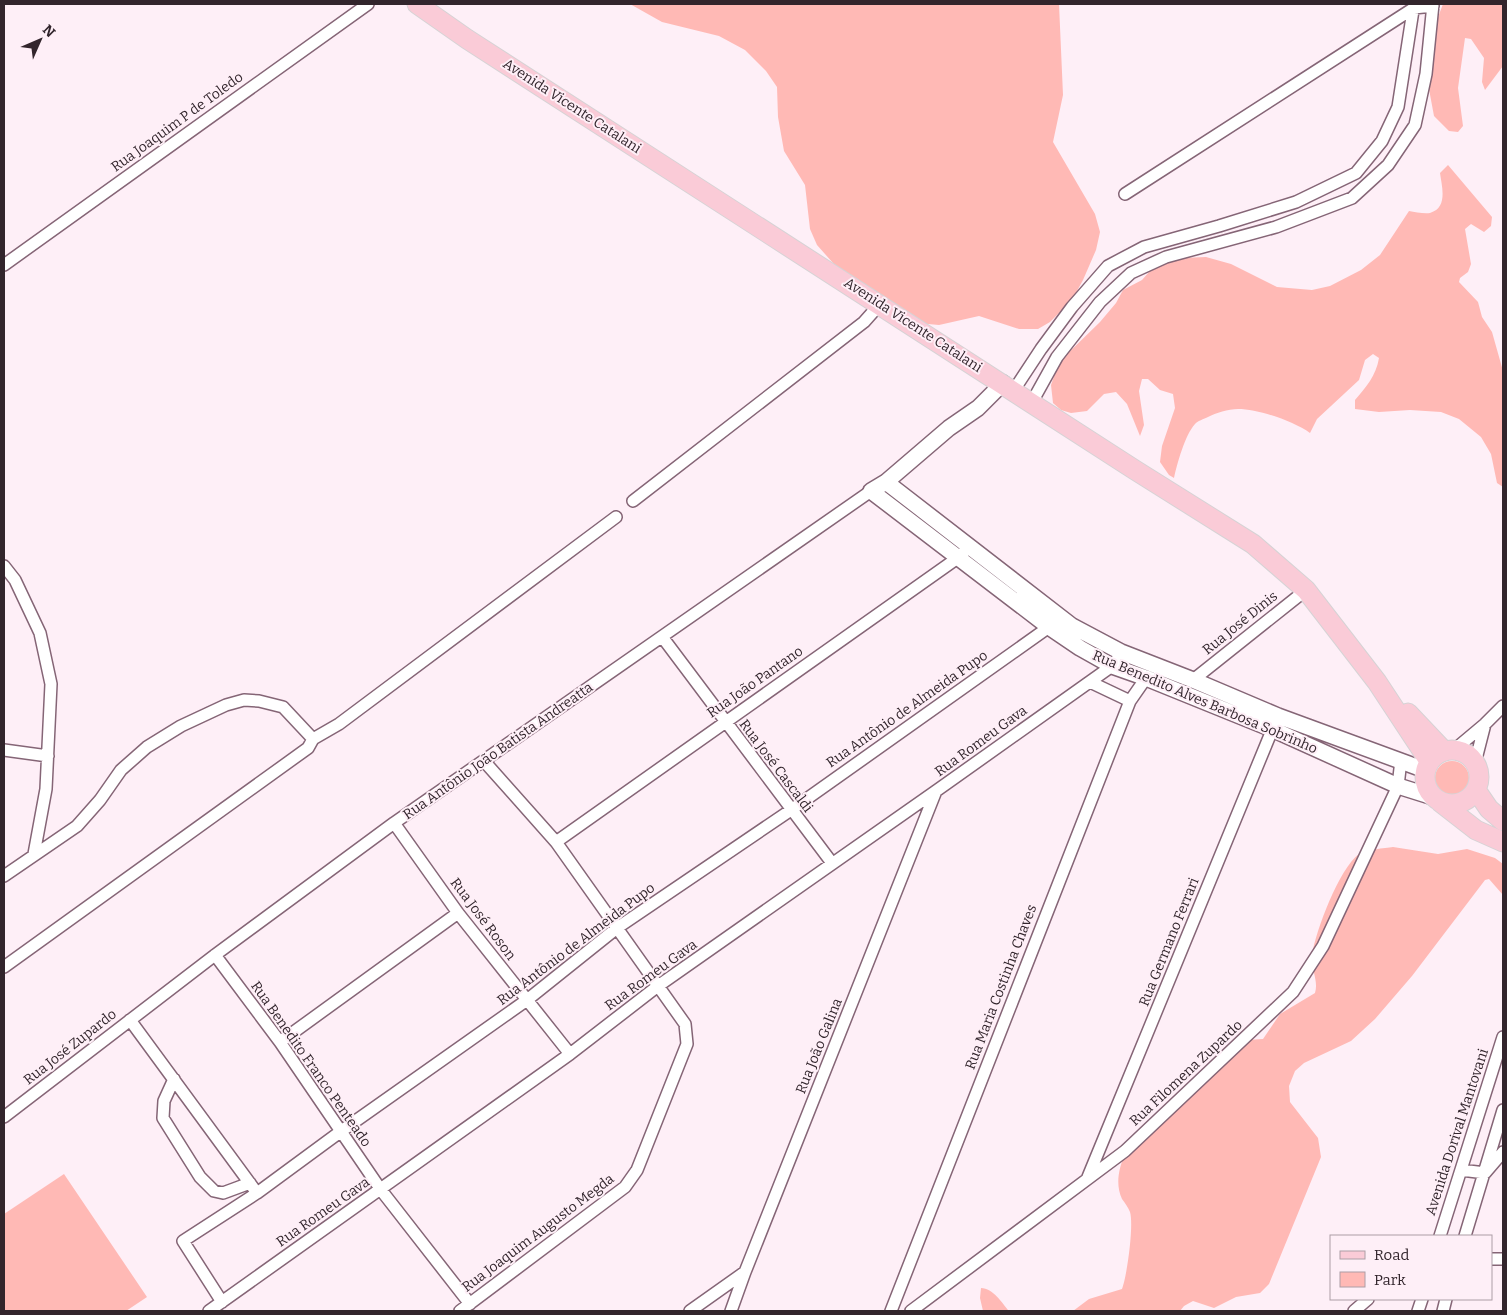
<svg xmlns="http://www.w3.org/2000/svg" width="1507" height="1315" viewBox="0 0 1507 1315" font-family="Bitter,serif">
  <style>
    .green { fill: #ffb9b5 }
    .lines { fill: none; stroke-linecap: round; stroke-linejoin: round }
    .minor-casing { stroke: #856576; stroke-width: 14 }
    .tertiary-casing { stroke: #856576; stroke-width: 18 }
    .primary-casing { stroke: #d6d3d5; stroke-width: 21 }
    .minor { stroke: #fff; stroke-width: 11 }
    .tertiary { stroke: #fff; stroke-width: 15 }
    .primary { stroke: #facbd7; stroke-width: 19 }
    .labels { text-anchor: middle; dominant-baseline: central; stroke-width: 4; stroke-linejoin: round; paint-order: stroke }
    .street-label { font-size: 14px; fill: #32252c; stroke: #feeff7 }
  </style>
  <rect width="100%" height="100%" fill="#feeff7"/>
  <!-- green -->
  <path class="green" d="M630,4H1059L1063,95L1053,142L1095,214L1100,232L1096,250L1083,280L1072,300L1050,322L1038,329H1019L979,316L939,325L917,323L880,304L833,263L817,245L810,229L805,185L784,151L778,117L777,87L766,71L745,50L719,36L662,22Z
    M1443,4H1503V66L1485,90L1482,82L1484,58L1471,39L1465,38L1458,88L1463,126L1458,132L1449,131L1434,116L1423,57Z
    M1448,165L1492,217L1491,226L1484,232L1471,224L1465,229L1471,264L1468,272L1460,278L1459,282L1478,302L1482,317L1492,332L1503,371V487L1497,483L1491,454L1481,437L1459,419L1441,412L1410,410L1379,412L1355,409V400C1366,387 1376,376 1379,358L1373,354L1365,360L1359,380L1317,419L1310,433C1293,421 1258,409 1238,409C1228,409 1216,413 1208,417C1204,419 1197,421 1195,424C1185,435 1177,464 1174,478L1169,475L1160,462L1162,446L1175,408L1173,394L1160,390L1148,379H1142L1139,391L1144,425L1140,436L1127,404L1116,392L1104,394L1087,411L1071,413L1061,410L1053,403L1051,385L1059,362L1100,322L1116,303L1123,290L1142,280L1157,263L1182,258L1206,257L1231,264L1277,287L1312,290L1330,286L1361,270L1380,255L1409,211C1415,212 1424,214 1430,213C1448,208 1442,187 1440,173Z
    M1435 778a17 17 0 1 1 34 0a17 17 0 1 1-34 0Z
    M1393,847L1438,854L1467,849L1495,858L1503,864V895L1489,879L1485,880L1412,976L1375,1019L1351,1041L1304,1063L1295,1071L1289,1086L1290,1102L1318,1138L1321,1157L1269,1284L1260,1293L1236,1297L1214,1308L1193,1301L1184,1306L1180,1311H1073L1089,1299L1122,1289C1127,1276 1134,1225 1130,1212C1128,1207 1125,1203 1122,1199C1115,1184 1119,1168 1125,1154L1246,1040L1263,1039L1280,1014L1315,993C1319,980 1310,967 1312,955C1316,930 1339,869 1359,854C1365,850 1385,848 1393,847Z
    M64,1174L147,1297L126,1311H4V1214Z
    M981,1288C993,1288 1002,1303 1009,1311H983L980,1298Z"/>
  <g class="lines">
    <defs>
      <path id="minor" d="M1125,194L1414,8L1433,6
        M4,265L368,4
        M1014,390L1041,349L1072,307L1108,266L1144,247L1219,226L1296,202L1356,173L1382,141L1398,107L1414,4
        M1032,402L1057,357L1100,302L1131,273L1166,257L1276,227L1352,198L1388,165L1415,125L1426,74L1433,4
        M633,501L864,322L880,304
        M4,566L15,580L40,633L51,684L46,789L34,854
        M663,638L832,863
        M1193,680L1306,590
        M1090,682L1130,701
        M313,739L339,724L616,517
        M4,750L48,756
        M1454,750L1485,724L1503,706
        M1475,763L1485,724
        M394,823L458,913L570,1054
        M556,842L959,557L969,547
        M4,876L77,826L100,800L121,770L147,747L181,726L226,705L244,700L259,701L283,707L313,739L308,748L4,967
        M215,955L280,1042L381,1190L470,1304
        M130,1020L257,1193
        M280,1042L458,913
        M174,1079L164,1101L163,1118L200,1177L214,1191L223,1193L250,1183
        M4,1117L215,955L394,823L871,491
        M1461,1170L1485,1173L1503,1152
        M1088,1177L1275,723
        M1440,1236L1503,1037
        M1465,1236L1503,1110
        M1491,1259H1503
        M222,1302L183,1241L257,1193L340,1132L527,1000L617,928L791,810L1049,627L1052,622
        M209,1311L570,1054L658,986L936,791L1112,666L1115,661
        M460,1311L625,1187L637,1170L687,1044L685,1024L556,842L484,761
        M690,1311L745,1272
        M731,1311L745,1272L936,791
        M891,1311L1130,701L1146,678
        M911,1311L1125,1151L1293,992L1323,946L1398,786L1401,760
        M1354,1311L1368,1299
        M1418,1311L1422,1299
        M1443,1311L1446,1299"/>
      <path id="tertiary" d="M1003,383L978,408L949,428L886,482L871,491L1049,627L1080,648L1112,666L1146,678L1272,729L1398,786L1433,797
        M886,482L1072,626L1121,652L1193,680L1278,716L1425,770"/>
      <path id="primary" d="M417,4L467,39L1135,470L1253,544L1306,590L1377,682L1429,761
        M1408,713L1444,751
        M1425 777a27 27 0 1 1 54 0a27 27 0 1 1-54 0Z
        M1476,790L1489,809L1503,821
        M1440,802L1476,830L1503,842"/>
    </defs>
    <!-- minor casing -->
    <use href="#minor" class="minor-casing"/>
    <!-- tertiary casing -->
    <use href="#tertiary" class="tertiary-casing"/>
    <!-- primary casing -->
    <use href="#primary" class="primary-casing"/>
    <!-- minor -->
    <use href="#minor" class="minor"/>
    <!-- tertiary -->
    <use href="#tertiary" class="tertiary"/>
    <!-- primary -->
    <use href="#primary" class="primary"/>
  </g>
  <g class="labels">
    <!-- street labels -->
    <g class="street-label">
      <text transform="translate(572 106) rotate(33)">Avenida Vicente Catalani</text>
      <text transform="translate(177 122) rotate(-36)">Rua Joaquim P de Toledo</text>
      <text transform="translate(913 325) rotate(33)">Avenida Vicente Catalani</text>
      <text transform="translate(1240 623) rotate(-39)">Rua José Dinis</text>
      <text transform="translate(755 682) rotate(-35)">Rua João Pantano</text>
      <text transform="translate(1205 702) rotate(23)">Rua Benedito Alves Barbosa Sobrinho</text>
      <text transform="translate(907 709) rotate(-35)">Rua Antônio de Almeida Pupo</text>
      <text transform="translate(981 741) rotate(-36)">Rua Romeu Gava</text>
      <text transform="translate(498 751) rotate(-35)">Rua Antônio João Batista Andreatta</text>
      <text transform="translate(776 766) rotate(53)">Rua José Cascaldi</text>
      <text transform="translate(483 919) rotate(53)">Rua José Roson</text>
      <text transform="translate(1169 942) rotate(-68)">Rua Germano Ferrari</text>
      <text transform="translate(576 944) rotate(-37)">Rua Antônio de Almeida Pupo</text>
      <text transform="translate(651 975) rotate(-36)">Rua Romeu Gava</text>
      <text transform="translate(1001 987) rotate(-69)">Rua Maria Costinha Chaves</text>
      <text transform="translate(819 1046) rotate(-68)">Rua João Galina</text>
      <text transform="translate(70 1047) rotate(-38)">Rua José Zupardo</text>
      <text transform="translate(311 1064) rotate(55)">Rua Benedito Franco Penteado</text>
      <text transform="translate(1186 1073) rotate(-43)">Rua Filomena Zupardo</text>
      <text transform="translate(1457 1132) rotate(-72)">Avenida Dorival Mantovani</text>
      <text transform="translate(323 1212) rotate(-35)">Rua Romeu Gava</text>
      <text transform="translate(538 1233) rotate(-37)">Rua Joaquim Augusto Megda</text>
    </g>
  </g>
  <!-- border -->
  <rect width="1507" height="1315" fill="none" stroke="#32252c" stroke-width="10"/>
  <!-- legend -->
  <rect x="1330" y="1235" width="162" height="65" fill="#feeff7" stroke="#ac9ea6"/>
  <rect x="1340" y="1251" width="25" height="8" fill="#facbd7" stroke="#ac9ea6"/>
  <text x="1374" y="1260" font-size="15" fill="#32252c">Road</text>
  <rect x="1340" y="1272" width="25" height="15" fill="#ffb9b5" stroke="#ac9ea6"/>
  <text x="1374" y="1285" font-size="15" fill="#32252c">Park</text>
  <!-- north arrow -->
  <g transform="translate(40 40) rotate(45)" stroke="#feeff7" stroke-width="4" paint-order="stroke">
  <path d="M0-4L9 19L0 12L-9 19Z" fill="#32252c"/>
  <text y="-8" font-size="14" font-weight="bold" text-anchor="middle" fill="#32252c">N</text>
  </g>
</svg>
